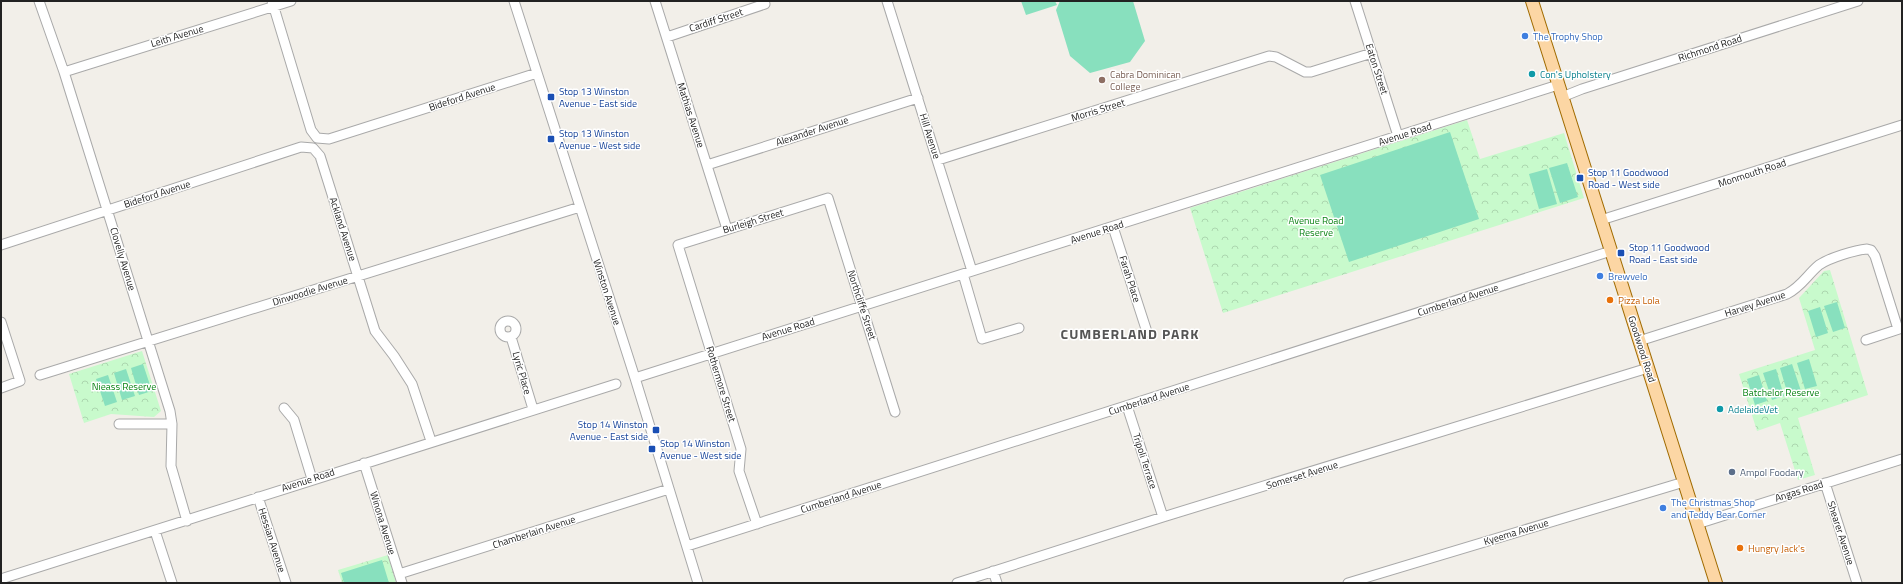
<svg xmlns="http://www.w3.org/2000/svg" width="1903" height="584" viewBox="0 0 1903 584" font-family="'Titillium Web',sans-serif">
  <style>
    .park { fill: url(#park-crowns) }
    .pitch { fill: #88e0be }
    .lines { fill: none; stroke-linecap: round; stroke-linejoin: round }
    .minor-casing { stroke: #a9a9a9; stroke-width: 11 }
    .major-casing { stroke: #a06b00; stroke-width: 14 }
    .minor { stroke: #fff; stroke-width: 9 }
    .major { stroke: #fcd6a4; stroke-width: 12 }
    .shop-dot { fill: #3f7fe0; stroke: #fff; stroke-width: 1.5 }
    .culture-dot { fill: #0f9aa8; stroke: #fff; stroke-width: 1.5 }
    .education-dot { fill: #8d6e63; stroke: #fff; stroke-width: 1.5 }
    .transit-dot { fill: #1a4fb4; stroke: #fff; stroke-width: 1.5 }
    .food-dot { fill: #e8710a; stroke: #fff; stroke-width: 1.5 }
    .service-dot { fill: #5c6f8a; stroke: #fff; stroke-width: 1.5 }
    .labels { text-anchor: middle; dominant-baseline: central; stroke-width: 3; stroke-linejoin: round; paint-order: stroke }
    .street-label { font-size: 10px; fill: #222; stroke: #fff }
    .shop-label { font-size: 10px; fill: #366cbe; stroke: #fff; text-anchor: start }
    .education-label { font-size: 10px; fill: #785e54; stroke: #fff; text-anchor: start }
    .culture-label { font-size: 10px; fill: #0d838f; stroke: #fff; text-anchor: start }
    .transit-label { font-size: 10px; fill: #164399; stroke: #fff; text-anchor: start }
    .park-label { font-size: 10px; fill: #0c8416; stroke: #fff }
    .food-label { font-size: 10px; fill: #c56008; stroke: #fff; text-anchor: start }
    .service-label { font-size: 10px; fill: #4e5e75; stroke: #fff; text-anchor: start }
    .district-label { font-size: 14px; font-weight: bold; letter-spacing: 1px; fill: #555; stroke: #fff }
  </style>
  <defs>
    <pattern id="park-crowns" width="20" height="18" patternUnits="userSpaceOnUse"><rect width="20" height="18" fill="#c8facc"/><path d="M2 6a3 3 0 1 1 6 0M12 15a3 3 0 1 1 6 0" fill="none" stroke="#acd6af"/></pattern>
  </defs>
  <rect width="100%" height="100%" fill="#f2efe9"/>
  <!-- park -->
  <path class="park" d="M1467,120L1480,159L1564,133L1584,198L1223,313L1190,208Z
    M1830,270L1868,395L1798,418L1815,475L1798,480L1780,423L1757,431L1739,374L1815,350L1799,298L1824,271Z
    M142,351L161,411L154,417L111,414L84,423L69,374Z
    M388,555L396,583H342L338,570Z"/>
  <!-- pitch -->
  <path class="pitch" d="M1021,1H1055L1057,5L1026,15Z
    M1060,1H1133L1145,41L1130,62L1090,73L1070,56L1056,10Z
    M1450,132L1479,219L1349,262L1320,175Z
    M1567,163L1578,197L1560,203L1549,168Z
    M1547,169L1557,204L1539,209L1529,174Z
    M1837,302L1845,328L1833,332L1824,306Z
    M1820,307L1828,333L1816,337L1808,311Z
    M1809,359L1817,386L1805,389L1797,363Z
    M143,364L152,391L139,395L131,368Z
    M1792,364L1801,391L1788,395L1780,368Z
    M126,369L135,396L122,400L114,373Z
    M1776,369L1784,396L1772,400L1763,373Z
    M108,375L117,402L105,406L96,379Z
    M1759,375L1767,401L1755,405L1747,379Z
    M382,560L389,583H344L341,573Z"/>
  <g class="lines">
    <defs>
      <path id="minor" d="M39,1L64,72L170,411L172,424L171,466L187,521
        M272,1L311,130L317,138L329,139L537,73
        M514,1L635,378L698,583
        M655,1L727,229
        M887,1L972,271
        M1355,1L1398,136
        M667,37L765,4
        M64,72L291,1
        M1562,97L1582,89L1858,1
        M938,160L1269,56L1276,57L1305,72H1311L1372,53
        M707,165L918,98
        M1601,220L1902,125
        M1113,227L1147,332
        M1,245L301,147L313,148L320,156L375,331L394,356L412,384L431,441
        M963,274L982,339L1019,328
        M500 329a8 8 0 1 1 16 0a8 8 0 1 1-16 0Z
        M1,322L20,381L1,388
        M511,337L533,409
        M1866,340L1902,328
        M1639,341L1787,294C1802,286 1807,275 1819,265C1829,258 1855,250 1867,249L1871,250L1875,256L1898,329
        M40,375L580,207
        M635,378L1558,85
        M1127,406L1163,517
        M284,408L294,420L312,479
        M119,424H172
        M364,463L402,583
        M1825,483L1857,583
        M258,497L286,583
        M757,524L739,471L741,449L678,245L828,198L895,412
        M1697,524L1902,459
        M155,531L172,583
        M687,546L1611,251
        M993,571L997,583
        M399,574L669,489
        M1,579L616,384
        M957,583L1163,517L1648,368
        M1348,583L1684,482"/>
      <path id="major" d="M1532,1L1716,583"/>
    </defs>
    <!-- minor casing -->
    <use href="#minor" class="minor-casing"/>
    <!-- major casing -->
    <use href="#major" class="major-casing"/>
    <!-- minor -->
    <use href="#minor" class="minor"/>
    <!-- major -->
    <use href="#major" class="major"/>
  </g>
  <!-- markers -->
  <g class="shop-dot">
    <circle cx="1525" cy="36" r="4"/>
    <circle cx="1600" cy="276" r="4"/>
    <circle cx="1663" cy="508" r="4"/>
  </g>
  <g class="culture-dot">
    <circle cx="1532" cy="74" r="4"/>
    <circle cx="1720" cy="409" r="4"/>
  </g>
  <circle class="education-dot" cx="1102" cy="80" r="4"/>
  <g class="transit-dot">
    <rect x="547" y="93" width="8" height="8" rx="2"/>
    <rect x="547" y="135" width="8" height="8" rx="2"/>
    <rect x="1576" y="174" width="8" height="8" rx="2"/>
    <rect x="1617" y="249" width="8" height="8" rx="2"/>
    <rect x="652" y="426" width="8" height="8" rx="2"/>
    <rect x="648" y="445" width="8" height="8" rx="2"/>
  </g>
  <g class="food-dot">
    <circle cx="1610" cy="300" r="4"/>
    <circle cx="1740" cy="548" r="4"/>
  </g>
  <circle class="service-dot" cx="1732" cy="472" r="4"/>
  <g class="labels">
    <!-- street labels -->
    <g class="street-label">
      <text transform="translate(716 20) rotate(-18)">Cardiff Street</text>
      <text transform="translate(177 36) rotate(-17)">Leith Avenue</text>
      <text transform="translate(1710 48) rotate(-18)">Richmond Road</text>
      <text transform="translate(1377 69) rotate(72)">Eaton Street</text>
      <text transform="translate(462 97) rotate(-18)">Bideford Avenue</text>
      <text transform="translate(1098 110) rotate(-17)">Morris Street</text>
      <text transform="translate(691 115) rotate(72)">Mathias Avenue</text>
      <text transform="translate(812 131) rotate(-18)">Alexander Avenue</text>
      <text transform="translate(1405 134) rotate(-18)">Avenue Road</text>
      <text transform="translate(930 136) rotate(72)">Hill Avenue</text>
      <text transform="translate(1752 173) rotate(-18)">Monmouth Road</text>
      <text transform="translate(157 194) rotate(-18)">Bideford Avenue</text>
      <text transform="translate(753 221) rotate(-17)">Burleigh Street</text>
      <text transform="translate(343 229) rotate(72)">Ackland Avenue</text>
      <text transform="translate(1097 232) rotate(-18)">Avenue Road</text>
      <text transform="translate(123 259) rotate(73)">Clovelly Avenue</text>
      <text transform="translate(1130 279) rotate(72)">Farah Place</text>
      <text transform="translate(310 291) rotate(-17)">Dinwoodie Avenue</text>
      <text transform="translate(607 292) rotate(72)">Winston Avenue</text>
      <text transform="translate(1458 300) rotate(-18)">Cumberland Avenue</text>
      <text transform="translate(1755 304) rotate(-18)">Harvey Avenue</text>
      <text transform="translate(862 305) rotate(72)">Northcliffe Street</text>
      <text transform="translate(788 329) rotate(-17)">Avenue Road</text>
      <text transform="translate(1642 349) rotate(72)">Goodwood Road</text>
      <text transform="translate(522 373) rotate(74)">Lyric Place</text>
      <text transform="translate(721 384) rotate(73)">Rothermore Street</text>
      <text transform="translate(1149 399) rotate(-18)">Cumberland Avenue</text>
      <text transform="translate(1145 461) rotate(72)">Tripoli Terrace</text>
      <text transform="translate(1302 475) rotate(-17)">Somerset Avenue</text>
      <text transform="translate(308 480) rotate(-18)">Avenue Road</text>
      <text transform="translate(1799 491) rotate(-17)">Angas Road</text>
      <text transform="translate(841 497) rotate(-18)">Cumberland Avenue</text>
      <text transform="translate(383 523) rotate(73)">Winona Avenue</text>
      <text transform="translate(534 532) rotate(-18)">Chamberlain Avenue</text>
      <text transform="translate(1516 532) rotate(-17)">Kyeema Avenue</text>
      <text transform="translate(1841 533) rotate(72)">Shearer Avenue</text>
      <text transform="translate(272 540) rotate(72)">Hessian Avenue</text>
    </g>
    <!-- shop labels -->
    <g class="shop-label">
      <text x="1533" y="36">The Trophy Shop</text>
      <text x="1608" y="276">Brewvelo</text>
      <text x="1671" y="502">The Christmas Shop<tspan x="1671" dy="12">and Teddy Bear Corner</tspan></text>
    </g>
    <!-- education labels -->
    <g class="education-label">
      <text x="1110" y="74">Cabra Dominican<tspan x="1110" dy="12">College</tspan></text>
    </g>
    <!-- culture labels -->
    <g class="culture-label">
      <text x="1540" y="74">Con's Upholstery</text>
      <text x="1728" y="409">AdelaideVet</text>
    </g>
    <!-- transit labels -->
    <g class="transit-label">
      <text x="559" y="91">Stop 13 Winston<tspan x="559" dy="12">Avenue - East side</tspan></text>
      <text x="559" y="133">Stop 13 Winston<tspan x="559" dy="12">Avenue - West side</tspan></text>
      <text x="1588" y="172">Stop 11 Goodwood<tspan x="1588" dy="12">Road - West side</tspan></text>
      <text x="1629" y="247">Stop 11 Goodwood<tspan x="1629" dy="12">Road - East side</tspan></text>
      <text x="648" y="424" text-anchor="end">Stop 14 Winston<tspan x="648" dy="12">Avenue - East side</tspan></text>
      <text x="660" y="443">Stop 14 Winston<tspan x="660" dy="12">Avenue - West side</tspan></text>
    </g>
    <!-- park labels -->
    <g class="park-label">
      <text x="1316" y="220">Avenue Road<tspan x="1316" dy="12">Reserve</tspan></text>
      <text x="124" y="386">Nieass Reserve</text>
      <text x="1781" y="392">Batchelor Reserve</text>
    </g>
    <!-- food labels -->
    <g class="food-label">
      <text x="1618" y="300">Pizza Lola</text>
      <text x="1748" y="548">Hungry Jack's</text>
    </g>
    <!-- service labels -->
    <g class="service-label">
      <text x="1740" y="472">Ampol Foodary</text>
    </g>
    <!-- district labels -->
    <g class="district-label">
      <text x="1130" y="333">CUMBERLAND PARK</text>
    </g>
  </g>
  <!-- border -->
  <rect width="1903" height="584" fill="none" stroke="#222222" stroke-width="4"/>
</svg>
